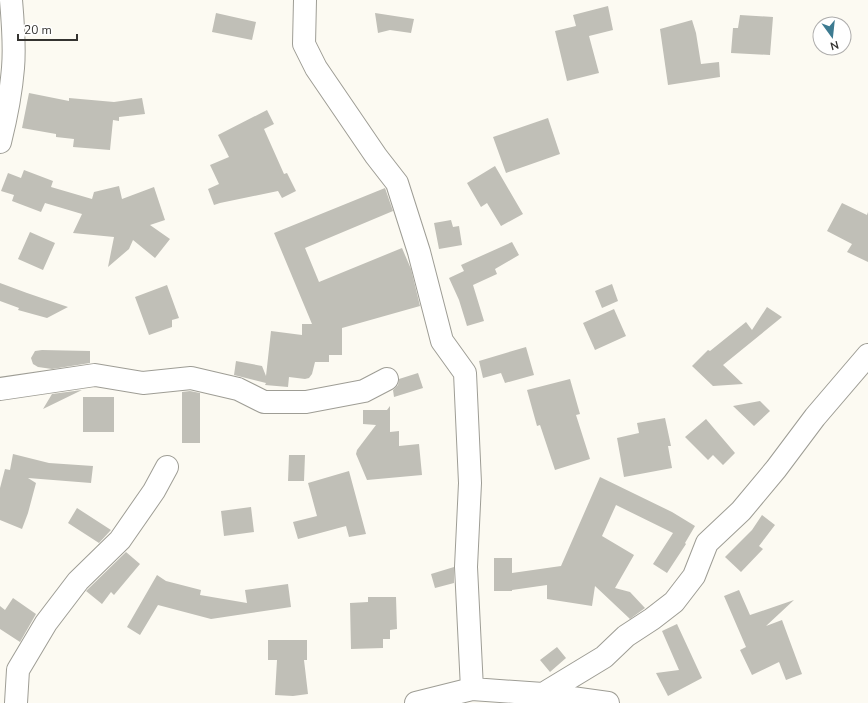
<svg xmlns="http://www.w3.org/2000/svg" width="868" height="703" viewBox="0 0 868 703" font-family="'Nunito Sans',sans-serif">
  <style>
    .building { fill: #c0bfb7 }
    .lines { fill: none; stroke-linecap: round; stroke-linejoin: round }
    .minor-casing { stroke: #9e9d95; stroke-width: 24 }
    .minor { stroke: #fff; stroke-width: 22 }
  </style>
  <rect width="100%" height="100%" fill="#fcfaf2"/>
  <!-- building -->
  <path class="building" d="M608,6L613,30L589,36L599,73L567,81L555,31L576,26L573,15Z
    M216,13L256,22L252,40L212,32Z
    M375,13L414,19L411,33L390,30L378,33Z
    M740,15L773,17L770,55L731,53L733,28H738Z
    M692,20L696,33L701,64L719,62L720,77L668,85L660,29Z
    M29,93L69,101V98L114,102L142,98L145,114L119,117V121L113,120L110,150L73,147L74,139L56,137V134L22,128Z
    M267,110L274,124L264,129L284,174L287,173L296,191L282,198L278,191L220,203L214,205L208,189L219,184L210,165L229,157L218,135Z
    M548,118L560,154L506,173L493,137Z
    M495,166L523,214L501,226L487,203L481,207L467,183Z
    M24,170L53,181L51,187L92,199L94,192L119,186L122,199L154,187L165,220L150,225L170,239L155,258L133,240L129,249L108,267L114,237L73,233L82,214L45,203L41,212L12,201L14,195L1,191L8,173L21,178Z
    M385,188L393,211L305,248L319,282L402,248L411,269L420,306L342,328V355H329V362H315L312,374L309,378L305,379L289,377L288,387L265,385L266,383L234,375L236,361L262,366L266,376L271,331L302,335V324H312L274,233Z
    M842,203L867,215L868,212V262L847,252L852,244L827,231Z
    M451,220L453,227L459,226L462,245L439,249L434,223Z
    M30,232L55,243L43,270L18,259Z
    M512,242L519,255L495,269L497,274L473,285L484,321L467,326L459,300L449,278L464,271L461,265Z
    M0,283L27,293L68,307L47,318L18,310L19,308L0,301Z
    M612,284L618,301L602,308L595,291Z
    M167,285L179,318L172,320V327L149,335L135,297Z
    M767,307L782,317L723,365L743,384L713,386L692,366L708,350L710,351L746,322L752,330Z
    M614,309L626,336L595,350L583,323Z
    M526,347L534,375L505,383L501,373L483,378L479,361Z
    M42,350L90,351V363L52,369L38,367L33,364L31,358L35,351Z
    M418,373L423,388L394,397L393,390L398,385L399,379Z
    M570,379L580,414L576,415L590,459L555,470L540,425L537,426L527,390Z
    M82,390L43,409L52,394Z
    M190,391L200,393V443H182V392Z
    M83,397H114V432H83Z
    M760,401L770,411L754,426L733,406Z
    M390,406V432L399,431V446L419,444L422,475L367,480L356,454L357,450L376,425L363,424V410H387Z
    M665,418L671,446H668L672,468L624,477L617,438L639,433L637,423Z
    M706,419L735,453L723,465L713,455L708,460L685,437Z
    M13,454L49,463L93,466L91,483L28,478L36,483L28,513L22,529L0,520V488L5,469L10,470Z
    M289,455H305L304,481H288Z
    M349,471L366,534L349,537L346,526L298,539L293,522L317,516L308,483Z
    M600,477L672,512L695,526L685,543L686,544L667,573L653,564L673,533L616,505L602,536L634,555L615,588L630,592L645,608L630,619L595,586L592,606L547,599V585L512,590V591H494V558H512V573L561,566Z
    M251,507L254,532L224,536L221,511Z
    M77,508L111,530L99,543L68,523Z
    M762,515L775,525L759,546L763,549L741,572L725,557L752,530Z
    M126,552L140,564L114,595L111,592L102,604L86,591Z
    M454,567V583L435,588L431,574Z
    M157,575L166,581L201,590L200,595L247,603L245,590L288,584L291,607L211,619L158,605L140,635L127,627Z
    M739,590L750,615L794,600L766,626L782,620L802,674L786,680L779,662L752,675L740,650L746,647L724,596Z
    M368,597H396L397,629L390,630V639H383V648L351,649L350,603L368,602Z
    M13,598L36,614L20,642L0,629V606L5,610Z
    M677,624L702,678L668,696L656,673L679,670L662,631Z
    M268,640H307V660H304L308,694L293,696L275,695L277,660H268Z
    M557,647L566,658L550,672L540,660Z"/>
  <g class="lines">
    <defs>
      <path id="minor" d="M305,0L304,44L316,68L376,156L397,183L419,252L442,341L465,373L470,483L466,567L472,689L416,703
        M0,142C6,118 11,93 13,68C15,46 13,23 11,0
        M0,389L95,375L143,383L191,378L238,389L264,402H306L364,391L387,379
        M472,689L543,694L608,703
        M543,694L604,657L626,636L652,619L674,602L694,576L707,543L741,511L776,469L815,417L868,355
        M16,703L18,670L46,623L78,581L120,540L154,491L167,467"/>
    </defs>
    <!-- minor casing -->
    <use href="#minor" class="minor-casing"/>
    <!-- minor -->
    <use href="#minor" class="minor"/>
  </g>
  <!-- north arrow -->
  <g transform="translate(832 36) rotate(165)"><circle r="19" fill="#ffffff" stroke="#aeadac"/>
  <path d="M0-3L7 15L0 10L-7 15Z" fill="#3d7b91"/>
  <text y="-6" font-size="11" font-weight="bold" text-anchor="middle" fill="#343330">N</text>
  </g>
  <!-- scale -->
  <path d="M18 34v6h59v-6" fill="none" stroke="#343330" stroke-width="2"/>
  <text x="24" y="34" font-size="12" fill="#343330" stroke="#ffffff" stroke-width="3" paint-order="stroke">20 m</text>
</svg>
